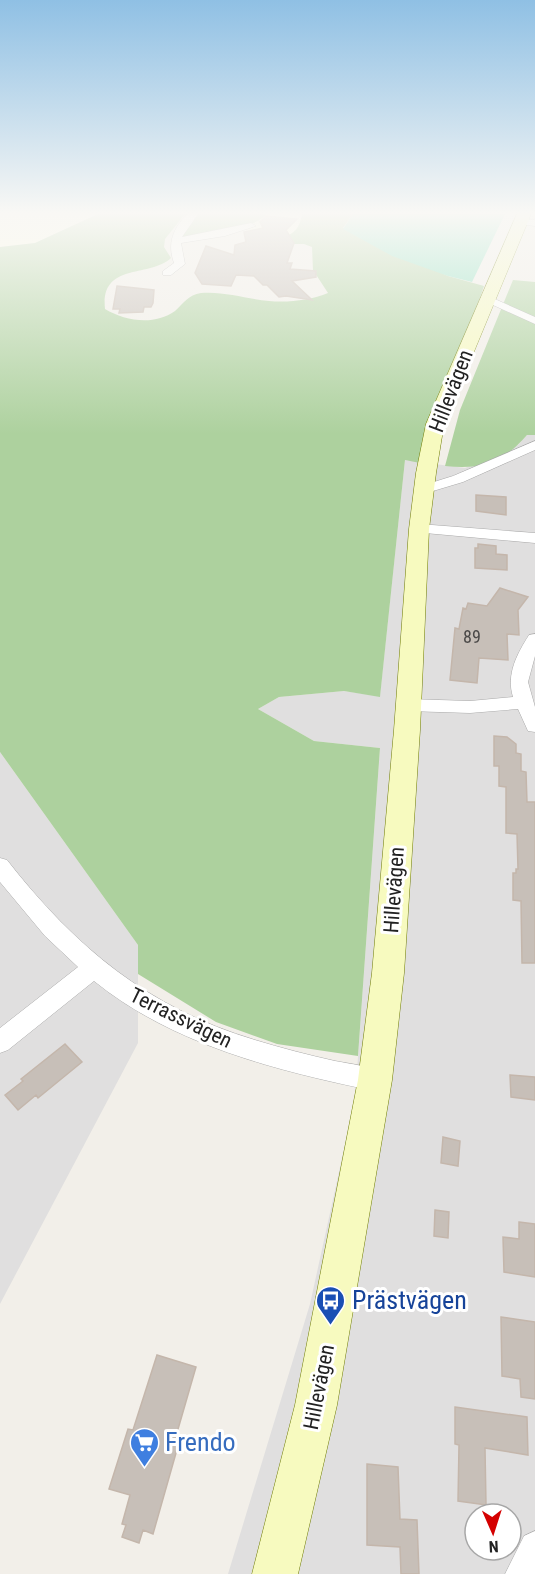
<svg xmlns="http://www.w3.org/2000/svg" width="535" height="1574" viewBox="0 0 535 1574" font-family="'Roboto Condensed',sans-serif">
  <style>
    .residential { fill: #e0dfdf; fill-rule: evenodd }
    .education { fill: #ffffe5 }
    .forest { fill: #add19e }
    .pitch { fill: #88e0be }
    .building { fill: #c7bfb8; stroke: #c4b6ab; stroke-width: 1.5 }
    .lines { fill: none; stroke-linecap: round; stroke-linejoin: round }
    .street-casing { stroke: #a9a9a9; stroke-width: 1 }
    .secondary-casing { stroke: #707d05; stroke-width: 1 }
    .street { fill: #fff; fill-rule: evenodd }
    .secondary { fill: #f7fabf; fill-rule: evenodd }
    .labels { text-anchor: middle; dominant-baseline: central; stroke-width: 6; stroke-linejoin: round; paint-order: stroke }
    .number-label { font-size: 18px; fill: #4b4948 }
    .street-label { font-size: 21px; fill: #222; stroke: #fff }
    .near-transit-label { font-size: 26px; fill: #164399; stroke: #fff; text-anchor: start }
    .near-shop-label { font-size: 26px; fill: #366cbe; stroke: #fff; text-anchor: start }
  </style>
  <rect width="100%" height="100%" fill="#f2efe9"/>
  <!-- residential -->
  <path class="residential" d="M527,435H535V1574H228L310,1304L355,1099L380,748L314,741L258,709L279,697L344,691L380,696L405,460L465,468L518,445ZM475,1514H511V1550H475Z
    M0,752L138,945V1043L0,1304Z"/>
  <!-- education -->
  <path class="education" d="M0,214H98L35,243L0,247Z
    M198,214H302L299,227L291,235H254L247,232L251,224Z"/>
  <!-- forest -->
  <path class="forest" d="M98,214H185L165,239L164,247L171,258C150,278 100,262 105,309C125,321 154,326 175,311C184,303 188,295 201,293C224,291 247,299 269,301C288,303 311,300 328,293L313,270L312,247L304,244H286L283,237C295,234 300,227 302,214H353L343,228L448,276L484,286L465,342L426,430L420,463L405,460L380,697L344,691L279,697L258,709L314,741L380,748L358,1056L277,1044L216,1022L138,974V945L0,752V247L35,243Z
    M198,214H264L265,216C245,232 209,234 184,239L181,234Z
    M513,280L535,282V435H527C503,463 480,470 445,466L460,410Z"/>
  <!-- pitch -->
  <path class="pitch" d="M353,214H505L472,282L448,276L392,256L343,229Z"/>
  <!-- building -->
  <path class="building" d="M266,216L297,219L286,230L294,243L287,263H292L290,269L316,271V277L292,281L312,300L286,296L279,297L267,285H263L254,276L236,275L231,286L202,284L195,273L206,246L234,255L235,245L246,242L244,232L263,228L260,222Z
    M117,286L154,290L153,303L151,307H144L143,312L119,313L120,309H113Z
    M476,495L506,497V515L476,511Z
    M478,544L496,546V554L507,555V570L475,568V548H478Z
    M500,588L528,597L518,610L519,635L507,634L508,660L479,658L477,683L450,680L455,628L459,629L463,608L466,609L468,603L487,606Z
    M494,736L507,737L516,744V753L521,754V771L526,772L527,802H535V963H522L521,901L513,900V873H516V869H518L517,834L506,833V787L499,786V766H494Z
    M65,1044L82,1062L38,1098L36,1095L18,1110L5,1095L23,1081L21,1079Z
    M510,1075L535,1077V1100L511,1097Z
    M443,1137L460,1141L458,1166L441,1163Z
    M435,1210L449,1212L448,1238L434,1236Z
    M519,1222L535,1224V1277L504,1272L503,1237L519,1239Z
    M501,1317L535,1322V1399L521,1397L520,1379L502,1376Z
    M157,1355L196,1367L174,1443L178,1446L153,1534L143,1530L139,1543L122,1537L126,1525L122,1524L130,1495L109,1489L128,1429L133,1430Z
    M455,1407L527,1417L528,1455L485,1448L486,1505L458,1501L459,1445L455,1444Z
    M367,1464L398,1467L400,1519L417,1520L419,1574H401L400,1547L367,1545Z"/>
  <g class="lines">
    <defs>
      <path id="street" d="M187,214H198L182,237L251,223L256,226L225,236L181,243L185,264L171,275H163V271L174,263C167,243 173,229 187,214Z
        M521,219L535,220V226L518,224L516,222Z
        M488,296L535,317V324L484,301V297Z
        M535,441V450L463,482L423,494L416,490L418,487L453,476Z
        M419,524L535,533V543L414,532L411,529Z
        M535,634V656L528,682L535,707V732L528,731L518,709L470,713L408,711L402,709L399,705L402,701L408,699L470,701L513,697C506,674 517,654 529,635Z
        M0,858L7,860C75,947 148,1008 255,1040C281,1048 308,1055 335,1061C351,1064 368,1066 384,1072L387,1080L384,1088L375,1091C278,1071 173,1045 94,981L8,1050L0,1053V1028L78,967L45,936L0,882Z
        M535,1531V1574H505L524,1536Z"/>
      <path id="secondary" d="M517,214H531L444,424L436,473L429,529L420,730L404,973L392,1080L337,1405L298,1574H252L295,1405L358,1080L372,973L394,730L409,529L416,473L426,424Z"/>
    </defs>
    <!-- street casing -->
    <use href="#street" class="street-casing"/>
    <!-- secondary casing -->
    <use href="#secondary" class="secondary-casing"/>
    <!-- street -->
    <use href="#street" class="street"/>
    <!-- secondary -->
    <use href="#secondary" class="secondary"/>
  </g>
  <!-- sky -->
  <linearGradient id="sky" x2="0" y2="1"><stop stop-color="#8fc0e4"/><stop offset="0.49" stop-color="#f9f8f5"/><stop offset="1" stop-color="#f9f8f5" stop-opacity="0"/></linearGradient>
  <rect width="535" height="434" fill="url(#sky)"/>
  <!-- icons -->
  <defs>
    <symbol id="bus-pin" viewBox="-11 -11 22 30"><path d="M0 17L-7.5 6A9.5 9.5 0 1 1 7.5 6Z" fill="#1a4fb4" stroke="#fff"/><path d="M-5-6H5V4H4V6H2V4H-2V6H-4V4H-5ZM-3.5-4V0h7V-4ZM-3.5 1.2v1.5H-2V1.2ZM2 1.2v1.5H3.5V1.2Z" fill="#fff"/></symbol>
    <symbol id="supermarket-pin" viewBox="-11 -11 22 30"><path d="M0 17L-7.5 6A9.5 9.5 0 1 1 7.5 6Z" fill="#3f7fe0" stroke="#fff"/><path d="M-6-5.5h2.5l.6 2H6L4.5 2H-2.5L-4.4-4H-6ZM-1.5 3.2a1.3 1.3 0 1 0 .1 0ZM3 3.2a1.3 1.3 0 1 0 .1 0Z" fill="#fff"/></symbol>
  </defs>
  <g fill-rule="evenodd">
    <use href="#bus-pin" x="314" y="1284" width="33" height="45"/>
    <use href="#supermarket-pin" x="128" y="1426" width="33" height="45"/>
  </g>
  <g class="labels">
    <!-- number labels -->
    <g class="number-label">
      <text x="472" y="636">89</text>
    </g>
    <!-- street labels -->
    <g class="street-label">
      <text transform="translate(451 391) rotate(-69)">Hillevägen</text>
      <text transform="translate(394 890) rotate(-86)">Hillevägen</text>
      <text transform="translate(181 1018) rotate(26)">Terrassvägen</text>
      <text transform="translate(319 1387) rotate(-79)">Hillevägen</text>
    </g>
    <!-- near-transit labels -->
    <g class="near-transit-label">
      <text x="352" y="1300">Prästvägen</text>
    </g>
    <!-- near-shop labels -->
    <g class="near-shop-label">
      <text x="165" y="1442">Frendo</text>
    </g>
  </g>
  <!-- north arrow -->
  <g transform="translate(493 1532) rotate(177)"><circle r="28" fill="#ffffff" stroke="#a7a7a7" stroke-width="1.5"/>
  <path d="M0-4.5L10 22L0 15L-10 22Z" fill="#d40000"/>
  <text y="-9" font-size="16" font-weight="bold" text-anchor="middle" fill="#222222">N</text>
  </g>
</svg>
